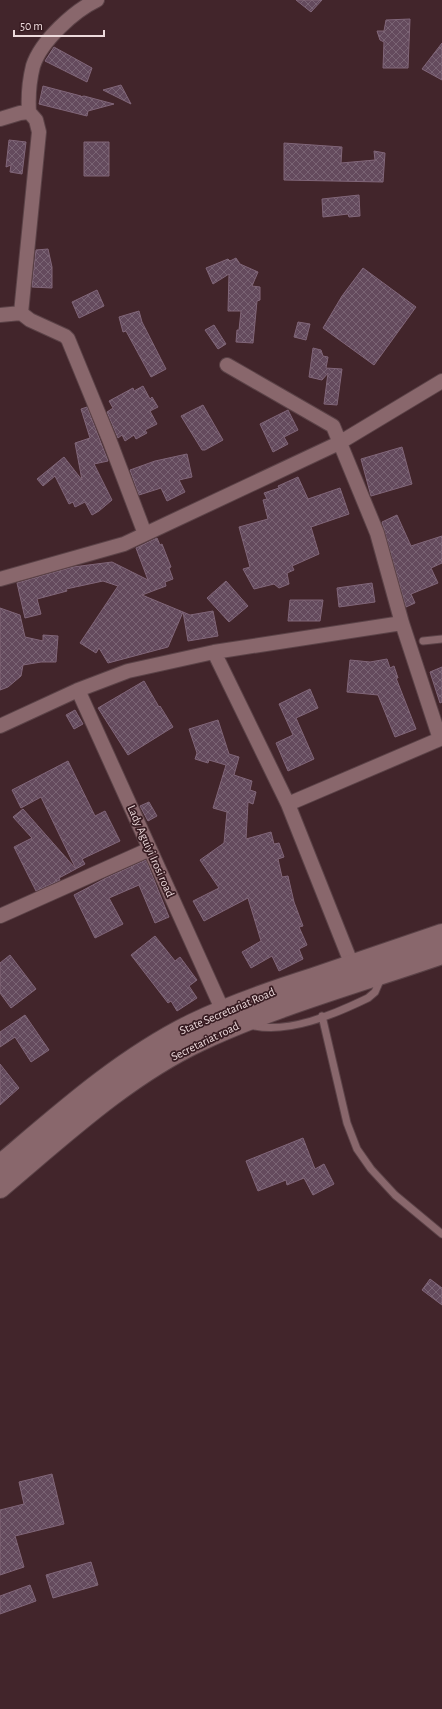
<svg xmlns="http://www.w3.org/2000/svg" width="442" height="1709" viewBox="0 0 442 1709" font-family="'Alegreya Sans',sans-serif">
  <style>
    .building { fill: url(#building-cross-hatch); stroke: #816679 }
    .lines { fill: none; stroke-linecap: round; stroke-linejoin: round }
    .lane-casing { stroke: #5b4247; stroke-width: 9 }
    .street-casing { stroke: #5b4247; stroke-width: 16 }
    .secondary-casing { stroke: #5b4247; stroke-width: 22 }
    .lane { stroke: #89676c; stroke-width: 7 }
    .street { stroke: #89676c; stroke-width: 14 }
    .secondary { stroke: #89676c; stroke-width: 20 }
    .labels { text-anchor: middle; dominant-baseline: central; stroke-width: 3.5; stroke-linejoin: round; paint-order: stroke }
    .street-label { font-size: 12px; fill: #eddadc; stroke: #371b21 }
  </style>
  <defs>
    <pattern id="building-cross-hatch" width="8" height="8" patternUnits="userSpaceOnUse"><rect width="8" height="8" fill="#644a5d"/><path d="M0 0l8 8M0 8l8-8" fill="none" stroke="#7a6474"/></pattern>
  </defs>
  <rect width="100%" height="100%" fill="#42252b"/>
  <!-- building -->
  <path class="building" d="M296,0H322L311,12Z
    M410,19L408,68H383L384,42L380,40L377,31H384L386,20Z
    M442,43V80L422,69Z
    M54,47L92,68L87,82L45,61Z
    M121,85L131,104L103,90Z
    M43,86L81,96L80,97L84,96L114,104L88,111L87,116L39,104Z
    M9,140L26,142L22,174L10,172L11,165L6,167Z
    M84,142H109V176H84Z
    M284,143L342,147L341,163L375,160L374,151L385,153L383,182L284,180Z
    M359,195L360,216L349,217L348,214L323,217L322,199Z
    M48,249L52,267V288L32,287L36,250Z
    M236,258L240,264L258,272L252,286L260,287V300L257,301L253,343L236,342L237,330H239L241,311H228L229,274L213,284L206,268L228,259L230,261Z
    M363,268L416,307L374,365L323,328L342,296Z
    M97,290L104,306L79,318L72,302Z
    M139,311L142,322L166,369L151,377L126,331L123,332L119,317Z
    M298,322L310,324L306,340L294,337Z
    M214,325L226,344L218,349L205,330Z
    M313,348L321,350L323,356L328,357L326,368L342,369L337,405L324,404L328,373L322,380L309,377Z
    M143,386L150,399L152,397L158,407L150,411L157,424L145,430L147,433L136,439L134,435L125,441L122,435L118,438L107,412L113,408L109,401L133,388L134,391Z
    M203,405L223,440L205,450H202L181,416Z
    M87,407L108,461L94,464L112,500L99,511L92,515L85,502L75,507L73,502L69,504L55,476L43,486L37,479L64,457L82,480L75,443L90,438L81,409Z
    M288,410L298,430L284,437L288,444L273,452L260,424Z
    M402,447L412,484L371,496L361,459Z
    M187,454L192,477L179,480L185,492L167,501L161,488L139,495L130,470L155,461Z
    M298,477L308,499L340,488L349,514L311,527L319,554L292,566L294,570L287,573L289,584L279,588L274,584L254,589L243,569L250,567L239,527L268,519L263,500L267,499L264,493L279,488L278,486Z
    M397,515L411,546L442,536V563L431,568L438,583L411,594L415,603L406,607L382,522Z
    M157,538L160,545L162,544L171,567L169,568L173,579L165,582L166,586L142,595L183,612L168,647L108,663L99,648L96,653L80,643L118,586L103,581L66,589L67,591L37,599L41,614L25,618L17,583L73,567L112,562L148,580L136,548Z
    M226,581L248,606L229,622L207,598Z
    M372,583L375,602L339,607L337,588Z
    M290,600H323L320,621H288Z
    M0,608L20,615L25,637L43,641V635L58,636L56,662H41L23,665L21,676L8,687L0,690Z
    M213,611L218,636L188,641L183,612L190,615Z
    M387,659L390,668L394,666L398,678H396L416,729L395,737L378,695L347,692L350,660L370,662Z
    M442,667V702L440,703L430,672Z
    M144,681L159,707L160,706L173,727L128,755L98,708Z
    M310,689L318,708L296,718L314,759L288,771L276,743L293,735L279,704Z
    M75,710L83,724L74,729L66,715Z
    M218,720L229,754L239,757L234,775L252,781L250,790L256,792L253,804L248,802L246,839L271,832L274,844L279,843L284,857L278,859L282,877L288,876L294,902L303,926L299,927L307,945L299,949L303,959L279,971L272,956L251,968L242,952L261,941L248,898L204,921L193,901L219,888L200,860L224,843L227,812L213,808L226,765L209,760L208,763L195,759L197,753L189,729Z
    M68,761L95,816L105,811L120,841L82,859L85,864L59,878L60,880L36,891L14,847L32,838L13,817L23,809L76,869L41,797L21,808L12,790Z
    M149,802L157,816L148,821L140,806Z
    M146,860L169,917L155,923L139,885L109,898L123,924L95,938L74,895L106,878Z
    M155,936L175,961L180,957L197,980L189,986L197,998L177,1011L171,1001L168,1003L131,955Z
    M10,955L36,989L11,1008L0,993V963Z
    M25,1015L49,1050L31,1062L15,1037L0,1047V1032Z
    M0,1064L19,1088L0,1105Z
    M303,1138L315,1169L324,1164L334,1184L313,1195L304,1178L287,1185L286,1180L258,1191L246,1161Z
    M430,1279L442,1288V1305L422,1290Z
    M52,1474L64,1524L15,1536L24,1567L0,1575V1510L24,1504L19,1482Z
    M91,1562L98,1585L53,1598L46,1575Z
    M30,1585L36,1601L0,1614V1596Z"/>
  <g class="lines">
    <defs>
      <path id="lane" d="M423,641L442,639
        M322,1016L347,1123L357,1149L371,1169L395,1195L442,1234
        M250,1025C287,1035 335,1014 368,998L375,992L381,978"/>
      <path id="street" d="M29,112C28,96 29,82 33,66C41,41 74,11 97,0
        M0,119L20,113L29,112L36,120L39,132L21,313
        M0,315L21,313L30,320L65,336L68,339L109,439L145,534
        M227,365L333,426L377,533L402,623L440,739L288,804
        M0,579L124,544L339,443L442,381
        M214,652L288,804L352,965
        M78,690L223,1011
        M0,726L78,690L128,671L214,652L402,623
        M0,916L150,849"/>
      <path id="secondary" d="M0,1165C60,1114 121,1059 192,1024C231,1005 272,991 313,978C356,963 399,949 442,934
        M0,1188C62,1136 126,1076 200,1041C277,1005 361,982 442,954"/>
    </defs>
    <!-- lane casing -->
    <use href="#lane" class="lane-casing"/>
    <!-- street casing -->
    <use href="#street" class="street-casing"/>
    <!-- secondary casing -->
    <use href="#secondary" class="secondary-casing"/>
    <!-- lane -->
    <use href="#lane" class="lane"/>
    <!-- street -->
    <use href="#street" class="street"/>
    <!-- secondary -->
    <use href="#secondary" class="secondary"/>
  </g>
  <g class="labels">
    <!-- street labels -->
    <g class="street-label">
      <text transform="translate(151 851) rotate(66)">Lady Aguiyi Irosi road</text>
      <text transform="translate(227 1011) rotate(-23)">State Secretariat Road</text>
      <text transform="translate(205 1041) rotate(-26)">Secretariat road</text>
    </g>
  </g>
  <!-- scale -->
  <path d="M14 30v6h90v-6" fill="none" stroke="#eddadc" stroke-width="2"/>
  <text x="20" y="30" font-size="12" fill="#eddadc" stroke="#371b21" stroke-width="3" paint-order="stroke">50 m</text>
</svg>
